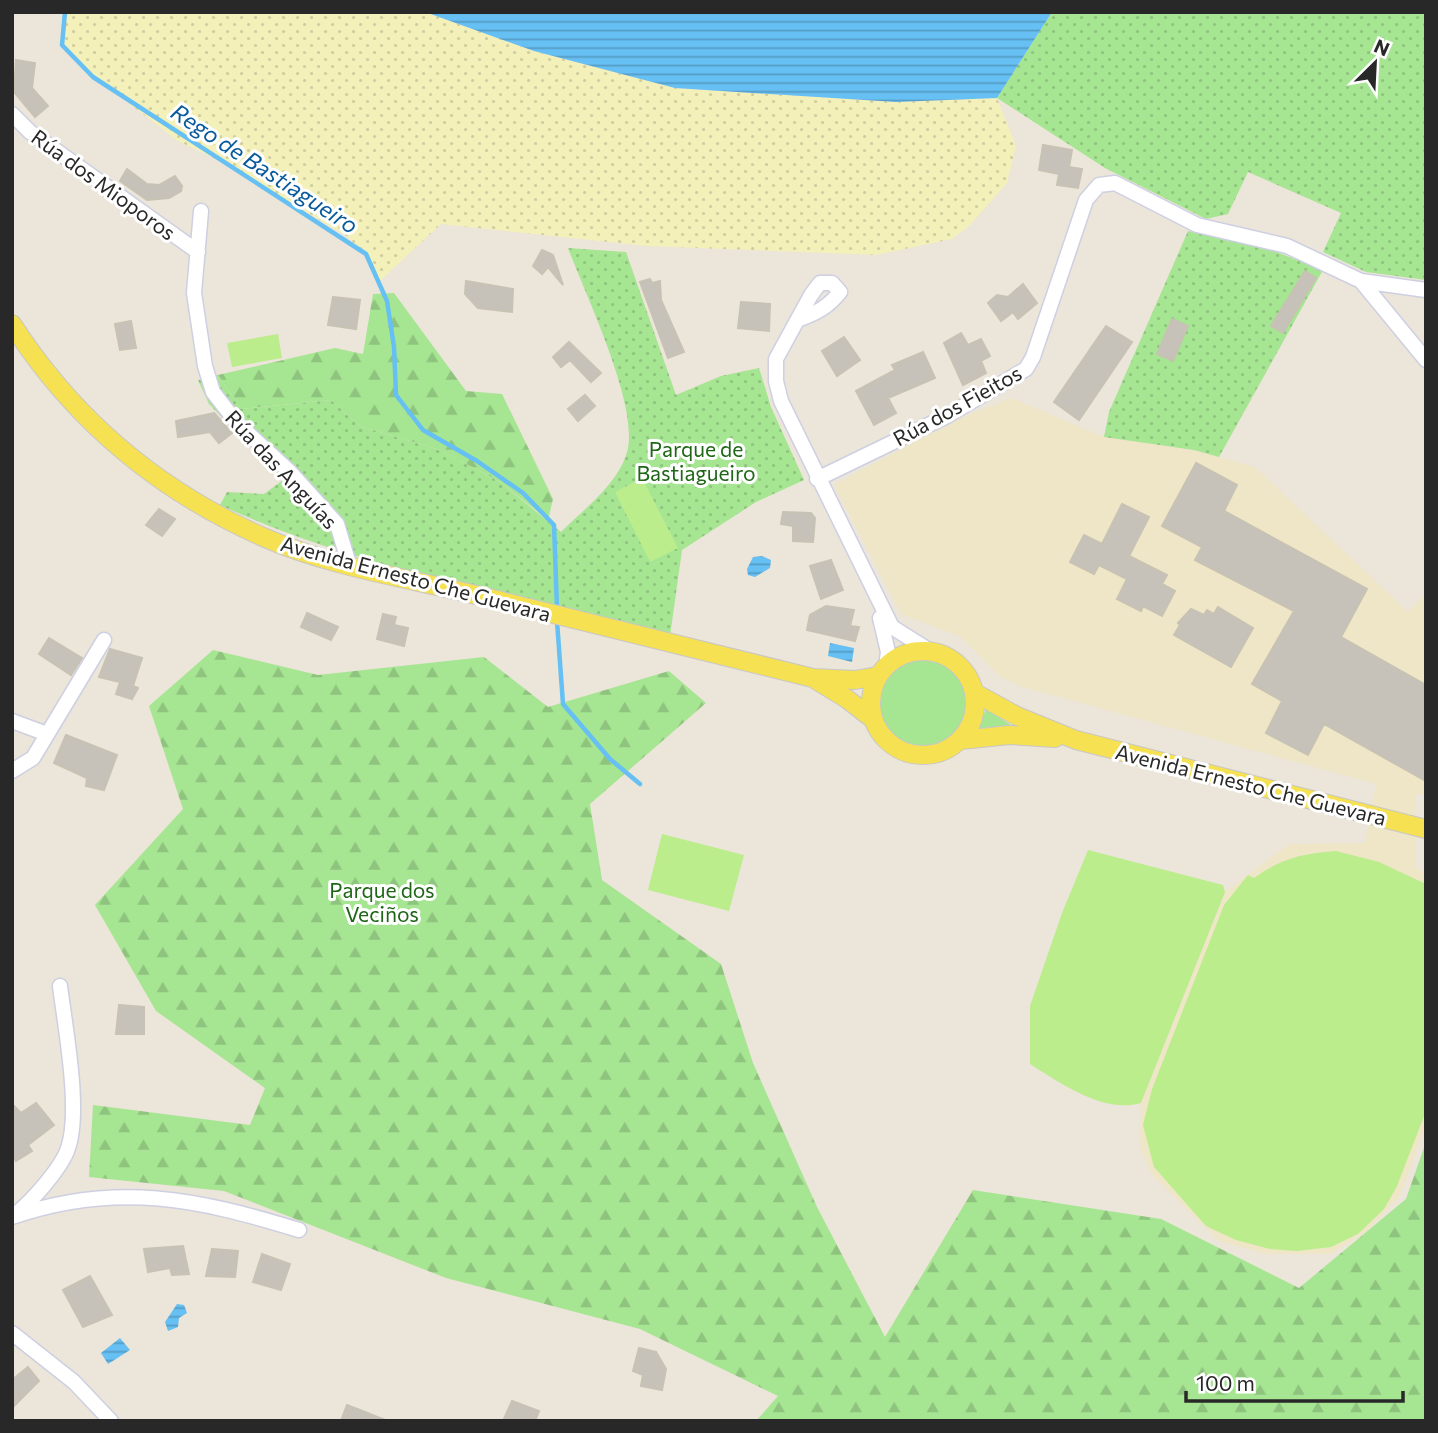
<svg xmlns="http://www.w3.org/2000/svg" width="1438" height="1433" viewBox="0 0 1438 1433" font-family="Commissioner,sans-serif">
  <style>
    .education { fill: #eee6c7 }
    .grass { fill: #a6e592 }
    .forest { fill: url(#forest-firs) }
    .sand { fill: url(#sand-dots) }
    .park { fill: url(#park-dots) }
    .pitch { fill: #bbed8d }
    .water { fill: url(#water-rules) }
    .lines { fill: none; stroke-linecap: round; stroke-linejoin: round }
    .stream { stroke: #66c0f3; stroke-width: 4.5 }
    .building { fill: #c7c2b9; stroke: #c7c2b3; stroke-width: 2 }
    .minor-casing { stroke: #ced0e2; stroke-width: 17 }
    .major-casing { stroke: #c7c7c7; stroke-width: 20 }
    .minor { stroke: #fff; stroke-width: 14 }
    .major { stroke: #f6e153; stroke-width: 18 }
    .labels { text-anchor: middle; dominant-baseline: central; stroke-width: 6; stroke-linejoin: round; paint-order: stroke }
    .street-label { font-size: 21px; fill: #282828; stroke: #fff }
    .park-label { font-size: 21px; fill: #1f6716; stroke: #fff }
    .water-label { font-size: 23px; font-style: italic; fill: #085a9d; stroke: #fff }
  </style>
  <defs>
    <pattern id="forest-firs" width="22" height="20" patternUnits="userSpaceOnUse" patternTransform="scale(1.75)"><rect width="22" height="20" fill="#a6e592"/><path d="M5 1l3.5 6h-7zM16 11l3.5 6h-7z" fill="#8fc47e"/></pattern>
    <pattern id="sand-dots" width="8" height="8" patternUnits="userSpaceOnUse" patternTransform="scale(1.75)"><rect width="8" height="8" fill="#f3f0ba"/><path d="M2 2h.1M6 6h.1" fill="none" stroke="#d0cea0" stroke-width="1.8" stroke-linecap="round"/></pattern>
    <pattern id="park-dots" width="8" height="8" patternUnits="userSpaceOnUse" patternTransform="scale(1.75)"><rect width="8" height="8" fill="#a6e592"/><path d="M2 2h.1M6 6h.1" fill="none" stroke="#8fc47e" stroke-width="1.8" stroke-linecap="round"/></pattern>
    <pattern id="water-rules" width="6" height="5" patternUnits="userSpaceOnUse" patternTransform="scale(1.75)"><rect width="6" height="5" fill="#66c0f3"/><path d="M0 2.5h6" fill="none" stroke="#549cc5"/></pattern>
  </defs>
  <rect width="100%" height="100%" fill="#ece5d9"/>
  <!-- education -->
  <path class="education" d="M1011,398L1104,437L1194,450L1255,467L1408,612L1426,593V796L1415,793L1416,868L1426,874V1124L1400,1196L1367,1231L1331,1254H1266L1219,1241L1152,1175L1140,1148L1141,1103L1225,892L1289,844L1365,843L1376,784L1019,686L999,676L961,637L901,614L834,485L946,424Z"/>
  <!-- grass -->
  <path class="grass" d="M879 703a44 44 0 1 1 88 0a44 44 0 1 1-88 0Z
    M986,709L1014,727L978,729Z"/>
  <!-- forest -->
  <path class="forest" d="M394,293L466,391L502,394L553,499L548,520L500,482L440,450L360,426L331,400L241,409L218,375L335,348L363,354L373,294Z
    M213,650L318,675L484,657L548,707L669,671L706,703L590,804L602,880L721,964L753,1063L817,1207L885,1337L973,1190L1161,1219L1299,1288L1406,1199L1426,1142V1421H756L778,1396L640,1329L446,1278L224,1191L89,1177L93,1105L250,1125L265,1088L156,1011L95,905L183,809L149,706Z"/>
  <!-- sand -->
  <path class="sand" d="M69,12H425L534,51L675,88L896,102L997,98L1016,146L1007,183L969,226L952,239L876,255L646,246L441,224L381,280L374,278L371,263L348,237L218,160L178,141L80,66L65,48L61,32Z"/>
  <!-- park -->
  <path class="park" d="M1052,12H1426V280L1366,272L1323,252L1341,213L1248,172L1228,214L1206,219L1105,168L997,98Z
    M1188,231L1261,246L1323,270L1219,457L1194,450L1104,437L1109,412Z
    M568,248L626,252L676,395L721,376L759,368L771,407L804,480L756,502L682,550L670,636C520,597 362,570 220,505L227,492L264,494L283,480L209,404L198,380L218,375L241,409L331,400L360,426L440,450L500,482L561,532C584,509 621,482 628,448C637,401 586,296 568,248Z"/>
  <!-- pitch -->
  <path class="pitch" d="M278,334L282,358L232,367L227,343Z
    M642,478L678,548L650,562L615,492Z
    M662,834L744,855L729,911L648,890Z
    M1088,850L1223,885L1225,892L1141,1103C1104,1114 1060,1083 1030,1064V1006L1062,913Z
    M1336,851L1379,862L1426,884V1111L1397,1186L1384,1209L1358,1234L1331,1247L1297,1251L1270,1249L1236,1240L1206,1226L1154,1167L1143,1125L1152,1089L1224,905L1248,875L1254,878C1283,858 1300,854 1336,851Z"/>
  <!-- water -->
  <path class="water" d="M425,12H1052L997,98L896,102L675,88L534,51Z
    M762,556L771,560L770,568L755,577L748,575L747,569L753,557Z
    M830,643L854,648L852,662L828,656Z
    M177,1304L184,1305L187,1313L179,1318L178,1327L168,1331L165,1322Z
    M120,1338L130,1350L108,1364L101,1353Z"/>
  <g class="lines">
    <!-- stream -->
    <path class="stream" d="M65,12L62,45L93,77L366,254L387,301L394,347L396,395L423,430L477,461L523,493L554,525L557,609
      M557,621L563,704L610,759L640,784"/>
  </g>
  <!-- building -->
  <path class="building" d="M16,60L35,63L32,88L48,106L35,117L14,92Z
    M1043,145L1072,150L1069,167L1082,169L1078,188L1057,185L1059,174L1039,170Z
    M127,169L147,184L159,185L175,176L182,186L181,191L169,198L147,200L120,181Z
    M542,250L553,255L563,285L548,267L542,274L533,266Z
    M1305,271L1316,278L1283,333L1271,326Z
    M650,279L652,283L660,281L661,300L684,352L668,358L640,282Z
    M466,281L513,289L512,312L478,308L465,294Z
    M1023,284L1037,303L1018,319L1013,312L1001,321L988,303L997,295L1008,297Z
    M333,297L360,300L356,329L328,325Z
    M741,302L770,304L769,331L738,328Z
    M1172,319L1188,326L1173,361L1157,354Z
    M131,321L136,348L120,350L115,324Z
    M1106,326L1132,342L1079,420L1054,402Z
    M961,333L968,345L981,339L990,356L981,361L986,373L963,385L944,343Z
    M844,337L860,360L837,376L822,351Z
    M569,342L601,373L591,382L570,360L561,367L553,357Z
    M923,352L935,378L888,398L896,413L874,425L856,391L895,370L892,365Z
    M585,395L595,406L578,421L568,409Z
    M214,413L232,433L219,443L210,432L178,437L176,421Z
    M1196,463L1237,485L1224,511L1367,589L1341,637L1426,685V781L1324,724L1308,755L1266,733L1282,701L1252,684L1294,611L1195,560L1202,547L1162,526Z
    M1122,504L1149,517L1129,556L1167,575L1162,584L1175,591L1162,616L1143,606L1141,611L1117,599L1127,579L1099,565L1094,574L1070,562L1084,535L1102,544Z
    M159,509L175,519L162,536L146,525Z
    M783,512L811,513L815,518L813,542L793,541V526L781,524Z
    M831,560L843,590L821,599L810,566Z
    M826,606L854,610L850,626L859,627L855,641L807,630L810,615Z
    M1218,607L1253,628L1231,667L1174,635L1180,625L1178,623L1191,609L1204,615L1207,610L1214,614Z
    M307,613L338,627L331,640L301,627Z
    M383,614L396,617L394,625L408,628L404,646L377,639Z
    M49,638L82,658L71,675L39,654Z
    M110,649L142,658L133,686L138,688L132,699L116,694L120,682L99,677Z
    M66,735L117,755L104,790L86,786L87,778L54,763Z
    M119,1005L144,1007V1034H116Z
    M36,1103L54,1125L28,1145L32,1151L16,1161L12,1155V1104L21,1113Z
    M183,1246L189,1274L172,1275L170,1268L148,1272L144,1249Z
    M212,1249L238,1251L235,1277L206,1276Z
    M262,1254L290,1264L281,1290L253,1282Z
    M90,1276L112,1315L83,1327L63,1290Z
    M639,1348L656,1352L666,1369L662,1390L641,1386L643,1375L633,1371Z
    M28,1367L39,1381L12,1408V1380Z
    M512,1401L539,1411L535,1421H503Z
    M347,1405L385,1420V1421H341Z"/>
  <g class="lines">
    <defs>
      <path id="minor" d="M12,114L30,132L198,252
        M201,211L194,293L205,366L213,392L237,423L290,472L337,524L349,564
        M1361,281L1426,360
        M800,319C817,313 829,306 840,292L832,283H820L811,295L776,359V381L781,401L892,627L930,651
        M817,479L947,416L1026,369L1033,357L1086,200L1099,185L1115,183L1197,225L1287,246L1361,281L1426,290
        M880,618L888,652L886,666
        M12,721L47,734
        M12,771L33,758L104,640
        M17,1213C32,1201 60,1169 67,1151C82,1114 65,1027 60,986
        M12,1217C116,1181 198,1199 299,1230
        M12,1333L74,1382L111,1421"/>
      <path id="major" d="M12,324C74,420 159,491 263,537C333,568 418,580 493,599C600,625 706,652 813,678L855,680L878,676
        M871 703a52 52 0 1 1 104 0a52 52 0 1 1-104 0Z
        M816,680L847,699L874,720
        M975,693L1017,716L1076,740L1426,829
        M961,740L1009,735L1055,738"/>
    </defs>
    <!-- minor casing -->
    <use href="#minor" class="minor-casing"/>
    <!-- major casing -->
    <use href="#major" class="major-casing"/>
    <!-- minor -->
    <use href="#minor" class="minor"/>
    <!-- major -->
    <use href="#major" class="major"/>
  </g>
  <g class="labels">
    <!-- street labels -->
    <g class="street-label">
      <text transform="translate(104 184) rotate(36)">Rúa dos Mioporos</text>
      <text transform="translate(957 405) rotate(-29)">Rúa dos Fieitos</text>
      <text transform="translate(282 469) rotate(47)">Rúa das Anguías</text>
      <text transform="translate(416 578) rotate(15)">Avenida Ernesto Che Guevara</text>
      <text transform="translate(1251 784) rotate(14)">Avenida Ernesto Che Guevara</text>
    </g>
    <!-- park labels -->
    <g class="park-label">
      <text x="696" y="448">Parque de<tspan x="696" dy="24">Bastiagueiro</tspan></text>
      <text x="382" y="889">Parque dos<tspan x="382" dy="24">Veciños</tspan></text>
    </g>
    <!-- water labels -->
    <g class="water-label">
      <text transform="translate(265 168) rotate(33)">Rego de Bastiagueiro</text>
    </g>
  </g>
  <!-- border -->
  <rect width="1438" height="1433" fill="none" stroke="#282828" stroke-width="28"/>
  <!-- north arrow -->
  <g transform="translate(1375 63) rotate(24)" stroke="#ffffff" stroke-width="5" paint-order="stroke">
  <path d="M0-5L12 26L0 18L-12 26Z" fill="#282828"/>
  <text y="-10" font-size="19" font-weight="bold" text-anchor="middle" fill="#282828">N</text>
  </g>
  <!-- scale -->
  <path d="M1186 1391v10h217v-10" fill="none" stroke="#282828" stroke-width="3.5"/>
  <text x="1196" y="1391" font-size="21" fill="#282828" stroke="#ffffff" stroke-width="5" paint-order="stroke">100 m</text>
</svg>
